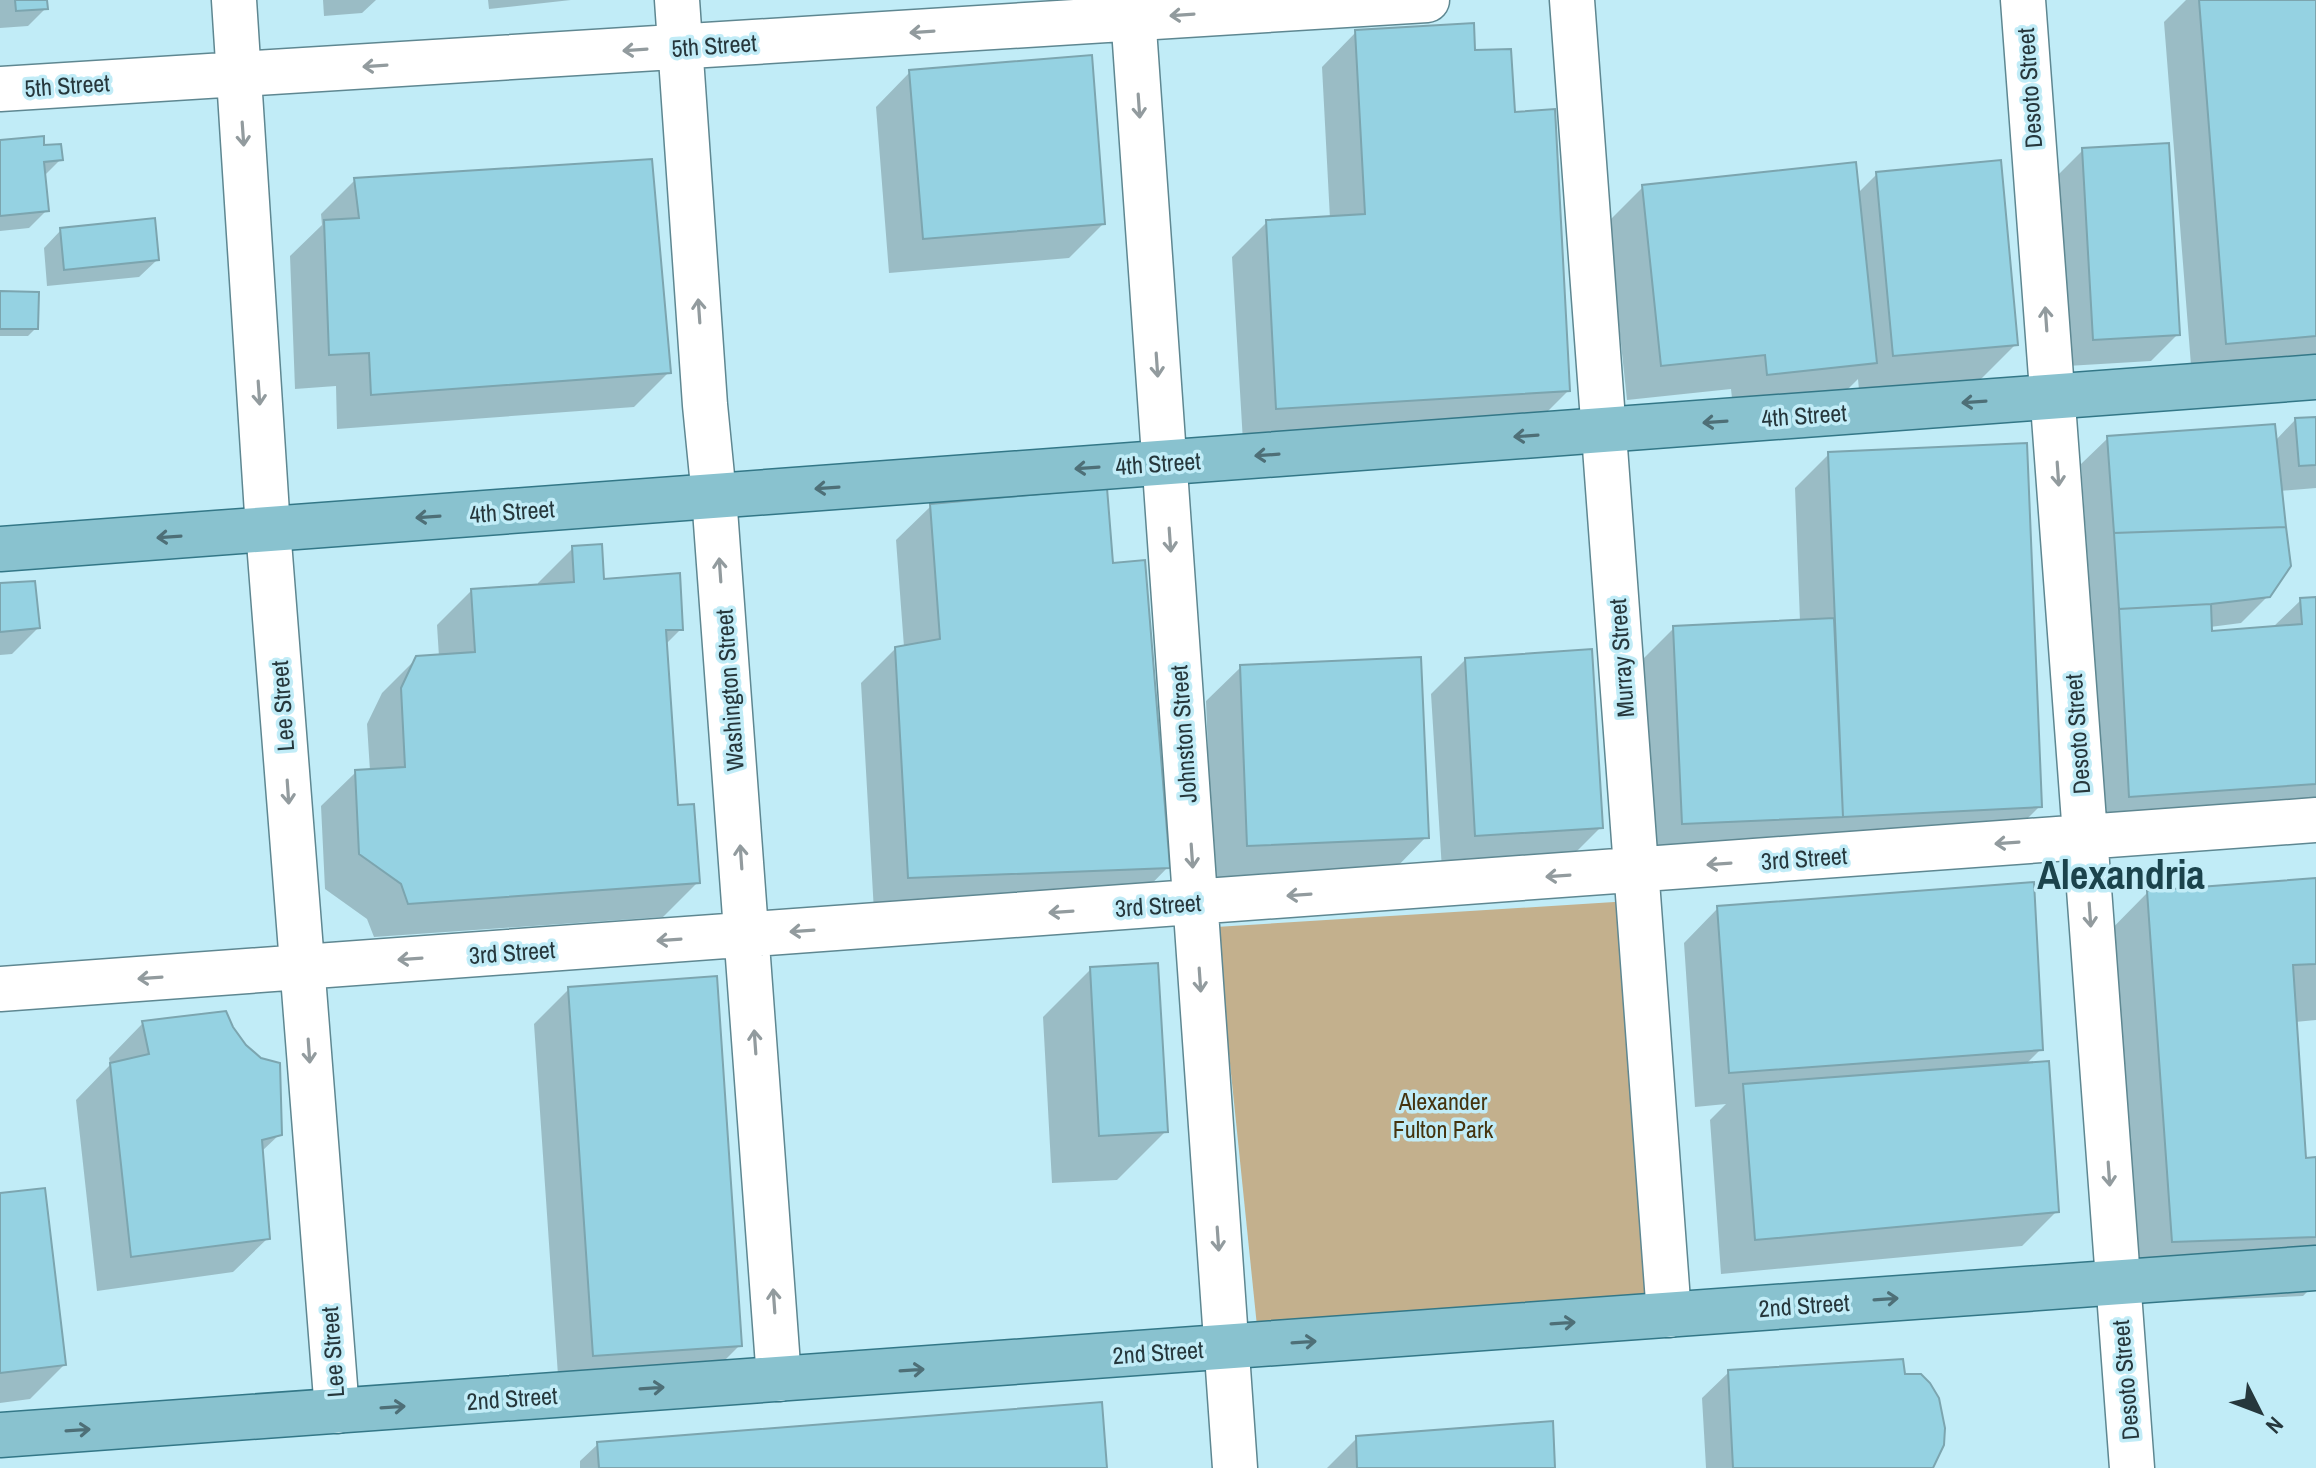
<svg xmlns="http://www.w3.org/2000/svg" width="2316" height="1468" viewBox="0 0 2316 1468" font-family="'Archivo Narrow',sans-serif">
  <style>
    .green { fill: #c3b08d }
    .shadow { fill: #0003 }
    .building { fill: #95d2e2; stroke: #7ca5af; stroke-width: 2 }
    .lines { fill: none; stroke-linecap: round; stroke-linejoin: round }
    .minor-casing { stroke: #5e8791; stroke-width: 47 }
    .major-casing { stroke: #337787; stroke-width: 47 }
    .minor { stroke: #fff; stroke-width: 44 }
    .major { stroke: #89c2cf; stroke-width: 44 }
    .oneway { stroke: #929b9e }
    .oneway2 { stroke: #4e6f77 }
    .labels { text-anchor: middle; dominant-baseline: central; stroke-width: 7; stroke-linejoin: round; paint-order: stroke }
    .street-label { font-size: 24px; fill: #26373c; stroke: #c1ecf7 }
    .park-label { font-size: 24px; fill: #45330e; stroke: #c1ecf7 }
    .town-label { font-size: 40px; font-weight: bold; fill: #1b434c; stroke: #c1ecf7 }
  </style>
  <rect width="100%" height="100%" fill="#c1ecf7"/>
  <!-- green -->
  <path class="green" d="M1630,901L1664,1311L1258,1336L1216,927Z"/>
  <!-- shadow -->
  <path class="shadow" d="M0,0H45L46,8L28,26L0,28Z
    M323,0H376L362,13L324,16Z
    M488,0H571L489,9Z
    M2186,0H2316V366L2192,378L2164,22Z
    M1356,32L1473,52L1513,114L1568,391L1534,425L1243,442L1232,257L1267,222L1330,219L1322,67Z
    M910,72L1103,224L1069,258L889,273L876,107Z
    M0,142L42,147L61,159L43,177L47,210L29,228L0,231Z
    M2083,150L2178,334L2151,361L2067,366L2056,177Z
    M1877,174L2016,344L1981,379L1859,390L1858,379L1840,397L1733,408L1731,389L1627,400L1608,222L1643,187L1857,194Z
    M355,180L669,372L634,407L337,429L336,386L295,389L290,256L322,225L321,214Z
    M61,230L157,260L139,277L47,286L44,248Z
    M0,293L36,328L28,336H0Z
    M2316,419V488L2280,491L2268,596L2241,623L2210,627V633L2272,628L2301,600L2316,599V815L2095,830L2085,646L2093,637L2081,464L2108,438L2275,441L2295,420Z
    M1829,454L2040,806L2005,841L1648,858L1640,662L1674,628L1800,622L1795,488Z
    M931,506L1111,565L1168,867L1134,902L874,912L861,683L896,648L904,647L896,540Z
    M573,548L602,581L681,629L665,645L676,807L698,882L663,917L374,937L367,919L325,889L321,806L356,772L370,771L367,724L382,693L417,658L439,657L437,625L471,591L538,586V583Z
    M0,585L38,628L12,654L0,655Z
    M1465,660L1601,827L1566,862L1442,870L1431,694Z
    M1241,667L1426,837L1392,872L1213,879L1206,701Z
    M2316,880V1020L2295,1022L2305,1160L2316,1159V1283L2303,1296L2111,1304L2086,955L2148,892Z
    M1718,908L2041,1049L2026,1064L2057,1211L2022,1246L1721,1274L1710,1120L1726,1104L1695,1107L1684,943Z
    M1091,969L1166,1131L1117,1180L1052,1183L1043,1017Z
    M569,989L740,1345L705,1380L559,1390L534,1024Z
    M143,1023L280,1134L261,1152L268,1238L233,1272L97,1291L76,1100L110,1065L109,1058Z
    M0,1195L64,1365L30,1399L0,1403Z
    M1729,1372L1931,1468H1706L1702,1398Z
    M1357,1438L1553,1468H1327Z
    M598,1444L1105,1468H580V1461Z"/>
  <!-- building -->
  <path class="building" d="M15,0H47L48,9L16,11Z
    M2199,0H2316V336L2226,344Z
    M1474,23L1475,50L1511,49L1515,112L1555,109L1570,391L1276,409L1266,220L1365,214L1355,30Z
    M1092,55L1105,224L923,239L909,70Z
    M44,136V145L61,144L63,160L44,162L49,211L0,216V140Z
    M2169,143L2180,335L2093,340L2082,148Z
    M652,159L671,373L371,395L369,353L329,355L324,220L359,218L354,178Z
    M2001,160L2018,345L1893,356L1876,172Z
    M1856,162L1877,363L1767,375L1765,355L1661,366L1642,185Z
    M155,218L159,260L64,270L60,228Z
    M0,291L39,292L38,329H0Z
    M2316,417V465L2299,466L2295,418Z
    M2275,424L2286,527L2114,533L2107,436Z
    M2027,443L2042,807L1843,817L1828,452Z
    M1107,488L1113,563L1145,560L1170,868L908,878L895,647L940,639L930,504Z
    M2286,527L2291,566L2270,597L2211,604L2119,609L2114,533Z
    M602,544L604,579L680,573L683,630H666L678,805L694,804L700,883L408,904L401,884L359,854L355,770L405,767L401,688L416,656L475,652L471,589L574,582L572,546Z
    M35,581L40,628L0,632V583Z
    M2316,597V784L2129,797L2119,609L2211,604L2212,631L2302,624L2300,598Z
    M1834,618L1843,817L1682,824L1673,626Z
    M1592,649L1603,828L1475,836L1465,658Z
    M1421,657L1429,838L1247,846L1240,665Z
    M2316,878V964L2293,965L2306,1158L2316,1157V1237L2172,1242L2147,891Z
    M2034,882L2043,1050L1729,1073L1717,906Z
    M1158,963L1168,1132L1099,1136L1090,967Z
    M717,976L742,1346L593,1356L568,987Z
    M226,1011L233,1027L246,1045L261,1058L280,1063L282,1135L262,1140L270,1239L131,1257L110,1063L149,1054L142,1021Z
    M2049,1061L2059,1212L1755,1240L1743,1084Z
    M45,1188L66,1365L0,1373V1193Z
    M1903,1359L1905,1374H1921L1930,1383L1939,1398L1945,1428L1944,1445L1933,1468H1733L1728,1370Z
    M1102,1402L1107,1468H599L597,1442Z
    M1553,1421L1555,1468H1357L1356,1436Z"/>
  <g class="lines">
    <defs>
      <path id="minor" d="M234,0L268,529L337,1411
        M677,0L705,405L714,496L779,1379
        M1132,0L1235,1468
        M1572,0L1669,1315
        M2023,0L2132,1468
        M0,89L1427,0
        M0,989L2316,820"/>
      <path id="major" d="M0,549L2316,377
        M0,1435L2316,1268"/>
    </defs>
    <!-- minor casing -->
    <use href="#minor" class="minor-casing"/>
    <!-- major casing -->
    <use href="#major" class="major-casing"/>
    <!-- minor -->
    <use href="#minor" class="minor"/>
    <!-- major -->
    <use href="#major" class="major"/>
  </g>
  <!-- one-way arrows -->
  <defs><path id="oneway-shaft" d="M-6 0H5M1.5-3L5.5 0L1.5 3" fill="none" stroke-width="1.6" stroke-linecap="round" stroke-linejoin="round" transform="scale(2)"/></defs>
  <g class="oneway">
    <use href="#oneway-shaft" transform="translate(1182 15) rotate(176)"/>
    <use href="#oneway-shaft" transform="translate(922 32) rotate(176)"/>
    <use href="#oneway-shaft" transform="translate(635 50) rotate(176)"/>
    <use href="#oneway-shaft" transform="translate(375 66) rotate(176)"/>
    <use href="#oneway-shaft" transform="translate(1139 106) rotate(86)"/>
    <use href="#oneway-shaft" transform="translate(243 134) rotate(86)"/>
    <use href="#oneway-shaft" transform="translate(699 311) rotate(-94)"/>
    <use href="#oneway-shaft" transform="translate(2046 319) rotate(-94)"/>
    <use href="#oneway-shaft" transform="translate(1157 365) rotate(86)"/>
    <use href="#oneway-shaft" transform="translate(259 393) rotate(86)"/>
    <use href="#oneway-shaft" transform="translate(2058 474) rotate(86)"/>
    <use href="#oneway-shaft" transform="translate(1170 540) rotate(86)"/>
    <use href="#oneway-shaft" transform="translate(720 570) rotate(-94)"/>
    <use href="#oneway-shaft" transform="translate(288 792) rotate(86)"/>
    <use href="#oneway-shaft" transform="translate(2007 843) rotate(176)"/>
    <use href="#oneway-shaft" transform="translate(1192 856) rotate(86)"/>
    <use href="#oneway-shaft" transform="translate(741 857) rotate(-94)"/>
    <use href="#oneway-shaft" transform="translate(1719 864) rotate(176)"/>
    <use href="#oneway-shaft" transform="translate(1558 876) rotate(176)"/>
    <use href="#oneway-shaft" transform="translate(1299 895) rotate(176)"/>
    <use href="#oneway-shaft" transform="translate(1061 912) rotate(176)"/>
    <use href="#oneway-shaft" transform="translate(2090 915) rotate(86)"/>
    <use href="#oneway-shaft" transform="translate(802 931) rotate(176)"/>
    <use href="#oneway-shaft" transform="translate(669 940) rotate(176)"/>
    <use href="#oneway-shaft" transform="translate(410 959) rotate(176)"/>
    <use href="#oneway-shaft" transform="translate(150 978) rotate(176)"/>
    <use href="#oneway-shaft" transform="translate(1200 980) rotate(86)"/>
    <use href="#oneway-shaft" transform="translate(755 1042) rotate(-94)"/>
    <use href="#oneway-shaft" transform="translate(309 1051) rotate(86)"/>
    <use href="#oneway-shaft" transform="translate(2109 1174) rotate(86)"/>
    <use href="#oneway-shaft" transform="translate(1218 1239) rotate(86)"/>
    <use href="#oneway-shaft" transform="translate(774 1301) rotate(-94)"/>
  </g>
  <g class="oneway2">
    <use href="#oneway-shaft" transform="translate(1974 402) rotate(176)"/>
    <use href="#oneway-shaft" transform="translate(1715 422) rotate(176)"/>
    <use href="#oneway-shaft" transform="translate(1526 436) rotate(176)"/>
    <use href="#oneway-shaft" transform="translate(1267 455) rotate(176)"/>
    <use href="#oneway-shaft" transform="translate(1087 468) rotate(176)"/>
    <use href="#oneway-shaft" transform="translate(827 488) rotate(176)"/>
    <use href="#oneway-shaft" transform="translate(428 517) rotate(176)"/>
    <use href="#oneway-shaft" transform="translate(169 537) rotate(176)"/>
    <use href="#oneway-shaft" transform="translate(1886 1299) rotate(-4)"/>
    <use href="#oneway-shaft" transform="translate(1563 1323) rotate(-4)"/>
    <use href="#oneway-shaft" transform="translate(1304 1342) rotate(-4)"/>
    <use href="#oneway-shaft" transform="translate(912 1370) rotate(-4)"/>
    <use href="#oneway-shaft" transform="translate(652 1388) rotate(-4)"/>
    <use href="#oneway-shaft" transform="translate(393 1407) rotate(-4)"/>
    <use href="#oneway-shaft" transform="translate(78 1430) rotate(-4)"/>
  </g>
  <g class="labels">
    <!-- street labels -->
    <g class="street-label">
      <text transform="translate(714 45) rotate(-4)">5th Street</text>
      <text transform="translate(67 85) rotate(-4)">5th Street</text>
      <text transform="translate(2029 88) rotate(-94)">Desoto Street</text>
      <text transform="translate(1804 415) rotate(-4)">4th Street</text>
      <text transform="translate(1158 463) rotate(-4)">4th Street</text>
      <text transform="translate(512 511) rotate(-4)">4th Street</text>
      <text transform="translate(1621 658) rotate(-94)">Murray Street</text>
      <text transform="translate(729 690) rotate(-94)">Washington Street</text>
      <text transform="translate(282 706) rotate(-94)">Lee Street</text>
      <text transform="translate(1183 734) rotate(-94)">Johnston Street</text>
      <text transform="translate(2077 734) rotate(-94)">Desoto Street</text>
      <text transform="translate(1804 858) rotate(-4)">3rd Street</text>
      <text transform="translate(1158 905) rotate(-4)">3rd Street</text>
      <text transform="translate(512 952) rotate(-4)">3rd Street</text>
      <text transform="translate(1804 1305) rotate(-4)">2nd Street</text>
      <text transform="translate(332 1352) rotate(-94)">Lee Street</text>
      <text transform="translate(1158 1352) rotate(-4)">2nd Street</text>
      <text transform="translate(2125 1380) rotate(-95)">Desoto Street</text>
      <text transform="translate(512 1398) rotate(-4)">2nd Street</text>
    </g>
    <!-- park labels -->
    <g class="park-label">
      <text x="1443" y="1101">Alexander<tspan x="1443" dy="28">Fulton Park</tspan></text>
    </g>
    <!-- town labels -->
    <g class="town-label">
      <text x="2121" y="874">Alexandria</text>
    </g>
  </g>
  <!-- north arrow -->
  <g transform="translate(2260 1412) rotate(132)" stroke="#c1ecf7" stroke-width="6" paint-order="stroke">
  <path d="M0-6L14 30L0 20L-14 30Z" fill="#26373c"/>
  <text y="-12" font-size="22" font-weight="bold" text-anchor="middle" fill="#26373c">N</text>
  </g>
</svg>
